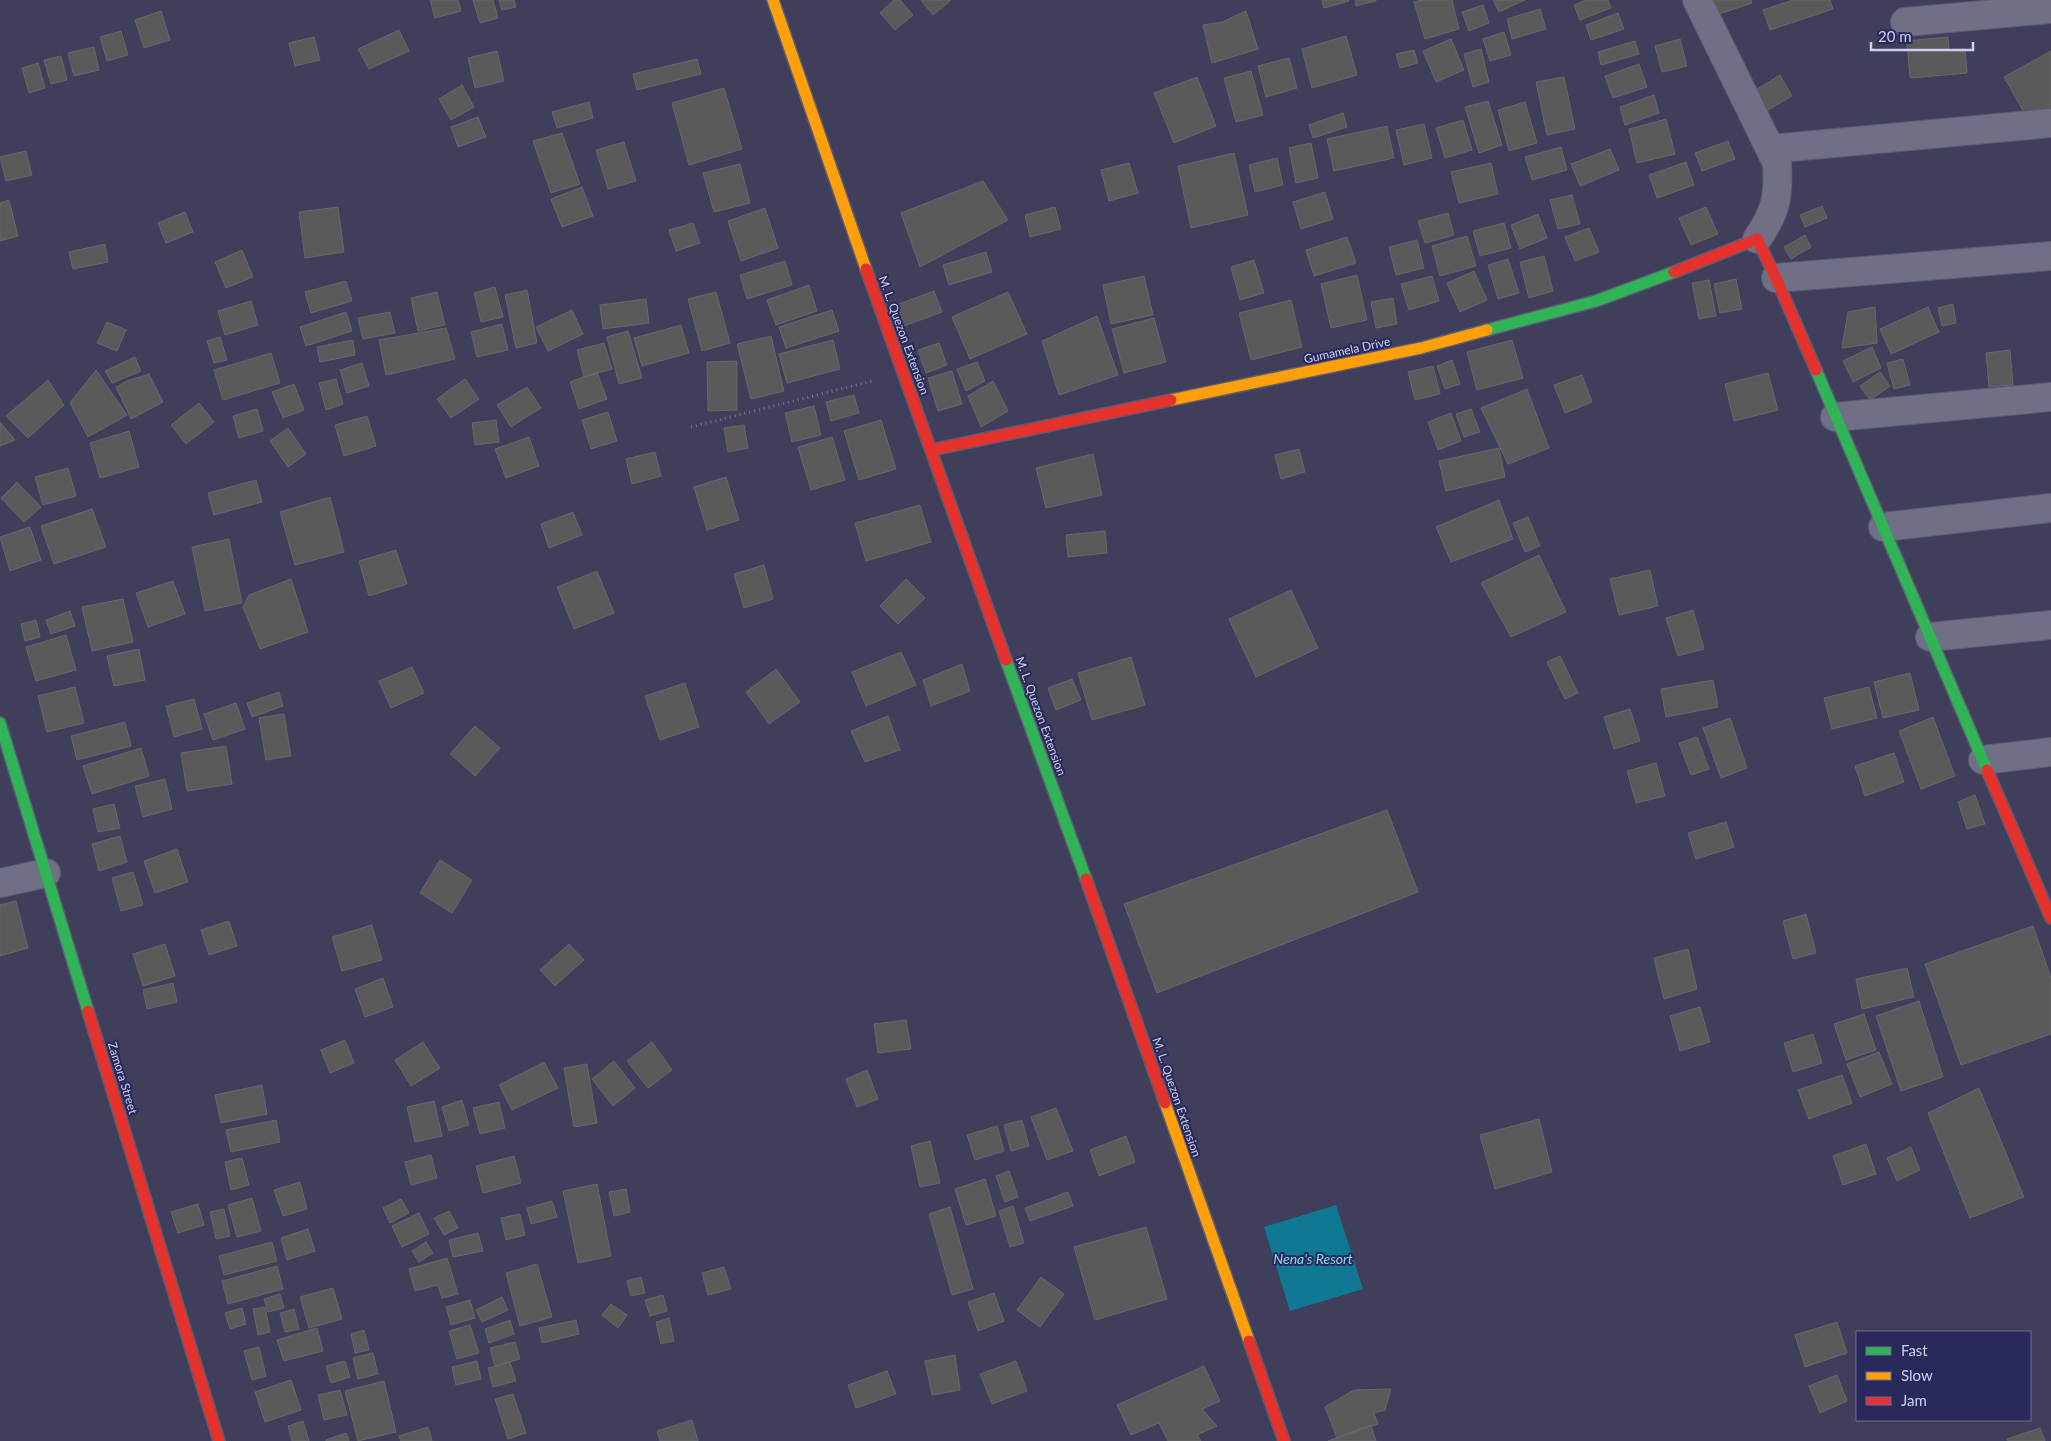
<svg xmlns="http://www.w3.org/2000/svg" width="2051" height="1441" viewBox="0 0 2051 1441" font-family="Lato,sans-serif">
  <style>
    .water { fill: #107893 }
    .building { fill: #5b5a5b; stroke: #69676c }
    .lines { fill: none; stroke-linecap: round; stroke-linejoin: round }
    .street-casing { stroke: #5b5c74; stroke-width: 30 }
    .fast-casing { stroke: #5b5c74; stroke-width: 14 }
    .slow-casing { stroke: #5b5c74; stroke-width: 14 }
    .jam-casing { stroke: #5b5c74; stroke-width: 14 }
    .path { stroke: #78798c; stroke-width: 3; stroke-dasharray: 1 4; stroke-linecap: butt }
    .street { stroke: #6f6f85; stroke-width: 28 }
    .fast { stroke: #30b455; stroke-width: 11 }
    .slow { stroke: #ff9f0a; stroke-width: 11 }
    .jam { stroke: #e5322d; stroke-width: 11 }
    .labels { text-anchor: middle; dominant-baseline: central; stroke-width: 4; stroke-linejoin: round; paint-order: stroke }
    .street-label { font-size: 12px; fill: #ccd0f0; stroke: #29295b }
    .water-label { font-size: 14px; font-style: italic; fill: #82d8f4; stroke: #29295b }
  </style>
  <rect width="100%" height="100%" fill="#3f3f5b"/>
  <!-- water -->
  <path class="water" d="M1336,1205L1363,1289L1290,1311L1264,1227Z"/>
  <!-- building -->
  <path class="building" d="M430,0H458L461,11L435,18Z
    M473,0H493L498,18L480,23Z
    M499,0H514L516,7L502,10Z
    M894,0H900L913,15L895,30L880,13Z
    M921,0H951L933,15Z
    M1322,0H1348L1349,1L1324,8Z
    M1355,0H1376V1L1356,6Z
    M1421,0H1452L1459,29L1425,39L1414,2Z
    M1493,0H1525L1499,12Z
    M1587,0H1608L1611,8L1580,20L1574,5Z
    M1704,0H1751L1752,3L1710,17Z
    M1793,0H1830L1833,9L1770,30L1763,10Z
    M1483,5L1489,23L1469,31L1462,12Z
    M1540,9L1546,29L1512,39L1507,19Z
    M161,11L170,40L144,48L135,20Z
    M1246,11L1258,49L1212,63L1203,25L1222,22Z
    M1618,13L1624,29L1591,40L1586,25Z
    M399,30L409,51L369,69L358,49Z
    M121,31L128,55L107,61L100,37Z
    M1504,32L1511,55L1490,61L1483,39Z
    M1346,36L1357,75L1312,88L1302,49Z
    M314,37L320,60L295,66L289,43Z
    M1948,37L1949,50L1965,49L1967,73L1910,78L1907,41Z
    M1451,39L1464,70L1436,82L1423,51Z
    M1680,39L1687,66L1662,72L1655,46Z
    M1635,41L1639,54L1601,65L1598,52Z
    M94,47L99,70L74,76L68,53Z
    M1481,49L1489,82L1473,87L1464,54Z
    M1414,50L1418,63L1400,68L1396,54Z
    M497,51L504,81L475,88L468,58Z
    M2051,51V108L2029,121L2004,77Z
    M61,56L67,80L51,84L44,60Z
    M1289,58L1297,88L1266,97L1258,66Z
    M697,59L701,74L637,90L633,74Z
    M38,63L45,88L29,93L22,68Z
    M1639,64L1647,87L1613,98L1605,76Z
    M1251,71L1263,115L1236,122L1224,78Z
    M1780,75L1792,96L1766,111L1754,91Z
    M1197,77L1216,126L1174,143L1154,93Z
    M1564,77L1575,129L1547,135L1536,82Z
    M462,85L474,107L451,120L439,99Z
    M724,88L742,149L689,165L672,103Z
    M1654,95L1659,113L1625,125L1620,107Z
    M1488,101L1502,145L1479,153L1465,107Z
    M589,102L593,118L557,128L552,112Z
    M1525,102L1537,143L1509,151L1498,110Z
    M1343,113L1347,127L1313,138L1309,125Z
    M478,117L486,137L458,147L451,127Z
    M1666,119L1675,154L1637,163L1629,129Z
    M1463,120L1472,150L1445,158L1436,128Z
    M1424,124L1432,158L1404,165L1396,130Z
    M1387,126L1394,158L1334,171L1327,139Z
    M562,133L580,184L551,193L533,141Z
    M1728,141L1735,159L1702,171L1695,153Z
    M624,142L636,181L608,189L596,150Z
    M1311,143L1318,178L1296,183L1289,148Z
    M1561,147L1567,170L1532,180L1525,157Z
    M1610,149L1619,170L1580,186L1571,164Z
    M26,151L32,175L6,181L0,157Z
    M1234,153L1248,215L1191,228L1178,166Z
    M1277,158L1283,185L1255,192L1249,165Z
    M1686,162L1694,185L1657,198L1649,175Z
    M1129,163L1138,193L1109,201L1101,170Z
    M1491,163L1498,194L1459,203L1451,172Z
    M740,164L750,203L714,212L703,173Z
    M983,181L1008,220L920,267L901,213Z
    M582,187L593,216L562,227L551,199Z
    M1325,192L1333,219L1301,229L1293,202Z
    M1572,195L1580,224L1558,229L1550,200Z
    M9,200L18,236L0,241V203Z
    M1822,206L1827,218L1805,227L1800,215Z
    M338,207L344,252L305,258L299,212Z
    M1055,207L1061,229L1030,237L1025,215Z
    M1706,207L1718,234L1691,245L1679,218Z
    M765,208L778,248L741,261L728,221Z
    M185,212L193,232L166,243L158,223Z
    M1448,213L1454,235L1425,243L1418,221Z
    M1538,214L1547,238L1520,249L1511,225Z
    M693,223L700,243L676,251L669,230Z
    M1504,223L1511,248L1480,256L1473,231Z
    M1589,228L1599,252L1575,261L1565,237Z
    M1805,235L1811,247L1791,259L1784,247Z
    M1467,236L1476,266L1440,276L1432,246Z
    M1347,237L1356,263L1314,276L1306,250Z
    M1417,240L1424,268L1396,275L1389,247Z
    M105,244L108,262L73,269L69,252Z
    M242,250L253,277L226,288L215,262Z
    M986,252L992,272L949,285L943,265Z
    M1544,256L1553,291L1529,298L1520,262Z
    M1508,259L1519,293L1498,299L1488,265Z
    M1254,260L1264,293L1240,300L1231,267Z
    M785,261L792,285L747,299L740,275Z
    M1474,271L1487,300L1460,312L1447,283Z
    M1357,275L1367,320L1331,328L1321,284Z
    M1144,276L1153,315L1111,324L1103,285Z
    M1432,276L1439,301L1409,310L1401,284Z
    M1736,279L1742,309L1720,313L1714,284Z
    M1709,280L1716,316L1699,319L1692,283Z
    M346,281L352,301L311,313L305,292Z
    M809,285L817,311L776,325L767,300Z
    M495,287L503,317L481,322L474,293Z
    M527,290L537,343L516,348L505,295Z
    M934,291L942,312L904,326L896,305Z
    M437,292L445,325L418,331L411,298Z
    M716,292L730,343L702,351L688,299Z
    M1008,292L1027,334L970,359L952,317Z
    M1393,298L1397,324L1376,328L1371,302Z
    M646,299L649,323L603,329L600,305Z
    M1291,300L1302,347L1251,360L1239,313Z
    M251,301L258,325L225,335L218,311Z
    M1953,304L1956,323L1942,326L1938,308Z
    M1875,307L1877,343L1842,348L1848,312Z
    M1928,307L1939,332L1891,354L1880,329Z
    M572,310L583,334L548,351L536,327Z
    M832,310L839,331L786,348L779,327Z
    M346,312L352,331L306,346L300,327Z
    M390,312L395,333L363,339L358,318Z
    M1097,316L1118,375L1059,395L1042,341Z
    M1154,318L1166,362L1124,373L1112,329Z
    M107,322L126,330L117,351L97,343Z
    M502,324L508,350L477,357L471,332Z
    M681,325L689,353L642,366L634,338Z
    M446,328L455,359L386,375L379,340Z
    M628,331L642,378L619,384L607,337Z
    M771,336L784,391L751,399L737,344Z
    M220,337L227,360L214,363L207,341Z
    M353,340L355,355L320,362L317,347Z
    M833,340L840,369L787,383L779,354Z
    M1512,340L1523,378L1477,390L1467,352Z
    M604,343L612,369L584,377L577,350Z
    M939,343L947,365L926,373L918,350Z
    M1872,347L1881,368L1853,382L1843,361Z
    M2010,350L2013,385L1989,387L1986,353Z
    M271,353L280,383L223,400L214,370Z
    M135,357L141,371L112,383L105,371Z
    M1903,359L1910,385L1894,389L1887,363Z
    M1452,360L1460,384L1445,389L1437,366Z
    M737,361V410L708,411L707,362Z
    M977,362L985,381L966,391L957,369Z
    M362,363L369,386L347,393L340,370Z
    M1433,366L1440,394L1415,400L1408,372Z
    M96,370L127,415L88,437L70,403Z
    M952,371L962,404L938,411L928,378Z
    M597,372L607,399L579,409L570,382Z
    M1880,372L1890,386L1870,400L1860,386Z
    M1768,373L1778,410L1734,421L1725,384Z
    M149,374L163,402L131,419L116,387L127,381Z
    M1582,375L1592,402L1565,413L1554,385Z
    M336,379L343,404L326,410L319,383Z
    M465,379L479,399L451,418L437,399Z
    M48,380L64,405L28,438L6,416Z
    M993,381L1008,411L981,427L968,396Z
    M294,384L304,410L283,418L272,392Z
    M527,387L541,408L511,427L497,405Z
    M1527,389L1549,448L1508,464L1481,408Z
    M854,395L859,413L831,421L826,402Z
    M199,403L214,422L186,444L171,425Z
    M814,406L821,435L792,442L785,413Z
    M257,409L263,431L239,438L233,416Z
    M1471,409L1480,432L1464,437L1456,414Z
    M608,412L617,441L591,449L582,420Z
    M1451,413L1461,441L1438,450L1428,422Z
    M367,416L376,446L344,456L335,425Z
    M496,420L499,442L475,445L472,423Z
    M881,420L896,469L859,480L844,431Z
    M0,422L15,440L0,446Z
    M744,425L748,448L728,452L724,428Z
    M288,428L306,454L288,467L270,441Z
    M129,431L139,467L100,478L90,443Z
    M529,437L539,466L506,478L495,449Z
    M832,437L845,480L811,490L798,447Z
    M1499,448L1505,477L1446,491L1439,461Z
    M1299,449L1305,472L1281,479L1275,455Z
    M655,452L661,476L632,484L626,459Z
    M1093,454L1102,495L1046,508L1036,468Z
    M68,468L76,496L43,505L35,477Z
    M726,477L739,520L707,530L694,487Z
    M256,480L262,502L214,515L208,493Z
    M17,482L41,507L24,522L1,498Z
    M330,497L344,552L295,565L280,512Z
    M1499,500L1513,539L1451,562L1436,527Z
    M920,505L931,542L866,561L855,523Z
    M92,509L106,547L54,564L41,526Z
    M573,512L582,535L549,548L541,524Z
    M1528,517L1540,546L1525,552L1513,523Z
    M30,527L41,560L10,571L0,537Z
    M1105,531L1107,553L1068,557L1066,535Z
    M229,539L242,603L205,611L192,547Z
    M396,550L407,584L369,596L359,561Z
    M1539,555L1566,612L1511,637L1481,583Z
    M764,565L773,599L744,608L734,574Z
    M1650,570L1658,606L1619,615L1610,579Z
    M597,571L614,613L574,629L557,587Z
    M291,579L308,632L260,649L243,607L249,595Z
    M906,579L925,598L898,624L880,606Z
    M173,581L185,614L148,627L136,593Z
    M1291,590L1318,648L1256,677L1229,619Z
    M123,599L133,642L92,651L82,607Z
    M1693,610L1704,649L1678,656L1666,618Z
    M70,611L75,626L51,634L46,620Z
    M36,620L40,637L25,641L21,624Z
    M66,635L76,670L36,681L26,647Z
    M139,649L145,680L114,686L107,656Z
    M901,652L916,685L866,706L852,672Z
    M1560,656L1578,693L1565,699L1547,662Z
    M1131,657L1145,705L1092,720L1078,673Z
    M962,664L970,691L931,706L923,680Z
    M412,667L424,693L391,708L379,681Z
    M776,669L800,702L769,724L746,692Z
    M1910,673L1919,710L1883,718L1874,682Z
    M1072,679L1081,700L1056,710L1048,688Z
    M1713,680L1718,707L1666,717L1661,689Z
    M685,683L699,727L660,740L645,696Z
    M75,687L84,723L47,732L38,696Z
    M1869,687L1877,718L1832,729L1824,698Z
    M279,692L283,706L252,717L247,703Z
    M194,699L202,729L174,737L166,706Z
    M236,703L245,729L213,740L204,714Z
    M1630,709L1640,741L1614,749L1604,717Z
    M284,714L291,756L266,760L259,718Z
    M888,716L900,750L865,762L851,731Z
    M1933,717L1955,776L1921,789L1899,731Z
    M1730,718L1747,768L1721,778L1703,728Z
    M125,722L131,746L77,760L71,736Z
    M475,726L500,748L475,776L450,754Z
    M1697,737L1709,769L1691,775L1679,743Z
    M226,746L232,784L187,791L181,753Z
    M141,748L149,776L92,794L83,766Z
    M1894,753L1904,782L1865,796L1855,766Z
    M1656,763L1665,796L1636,803L1627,771Z
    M165,779L172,809L143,817L135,786Z
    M1975,795L1985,824L1967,829L1958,802Z
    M114,804L120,828L98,832L93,809Z
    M1387,810L1418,892L1157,993L1124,904Z
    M1726,822L1734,847L1696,859L1688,833Z
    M120,836L127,862L99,871L92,844Z
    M177,849L188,882L155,893L144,861Z
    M440,860L472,880L452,913L420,893Z
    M133,872L143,905L121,911L112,878Z
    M16,901L28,948L0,956V905Z
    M1806,914L1816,953L1793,959L1783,921Z
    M229,921L237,946L209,955L201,930Z
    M372,925L382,960L342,971L332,937Z
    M2033,926L2051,978V1034L1961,1065L1925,964Z
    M165,944L175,976L143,986L133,954Z
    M569,944L584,960L555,986L540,970Z
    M1688,949L1697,989L1664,999L1654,958Z
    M1907,968L1914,997L1862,1009L1856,979Z
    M383,978L393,1007L365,1017L355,989Z
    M173,983L177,1002L147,1009L143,990Z
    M1919,1001L1943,1077L1901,1091L1876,1016Z
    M1700,1007L1710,1042L1680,1051L1670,1016Z
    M1864,1014L1876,1050L1846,1060L1834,1024Z
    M906,1020L911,1049L878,1053L874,1024Z
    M1813,1034L1822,1063L1793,1072L1784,1043Z
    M345,1040L354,1063L330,1073L321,1050Z
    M423,1042L440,1068L411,1086L395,1060Z
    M652,1042L672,1070L648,1088L627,1061Z
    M1879,1052L1892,1084L1860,1097L1847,1064Z
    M614,1061L635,1088L613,1106L592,1079Z
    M544,1062L558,1088L512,1110L499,1085Z
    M587,1064L597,1123L574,1127L564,1068Z
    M867,1070L878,1099L857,1107L846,1079Z
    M1842,1075L1852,1103L1809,1119L1798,1090Z
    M262,1085L267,1114L221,1123L215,1095Z
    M1979,1088L2024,1197L1970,1218L1928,1113Z
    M462,1100L469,1125L449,1131L442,1107Z
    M434,1101L442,1136L415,1142L407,1107Z
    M499,1102L505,1128L480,1134L473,1108Z
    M1056,1108L1073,1151L1047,1160L1031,1117Z
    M1539,1119L1552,1172L1495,1189L1480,1135Z
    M276,1120L280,1142L231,1152L226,1130Z
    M1022,1120L1029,1146L1011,1151L1004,1125Z
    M997,1126L1004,1151L975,1160L967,1135Z
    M1126,1136L1135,1162L1099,1176L1090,1150Z
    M930,1141L940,1183L920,1187L911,1146Z
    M1866,1144L1876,1174L1843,1185L1833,1156Z
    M1911,1147L1920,1170L1897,1181L1887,1158Z
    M431,1155L437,1178L411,1185L405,1162Z
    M514,1156L521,1183L483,1193L476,1166Z
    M242,1158L249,1185L231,1190L225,1162Z
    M1009,1171L1018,1197L1005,1202L996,1176Z
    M985,1179L996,1216L966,1225L955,1189Z
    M300,1182L307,1209L283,1216L274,1190Z
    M597,1184L611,1256L578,1263L563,1191Z
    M626,1189L630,1212L614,1216L609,1192Z
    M1068,1192L1073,1206L1030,1221L1025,1208Z
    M252,1198L261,1231L237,1237L228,1205Z
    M401,1199L409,1213L390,1223L383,1208Z
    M552,1201L557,1217L531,1224L527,1208Z
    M198,1204L204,1225L178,1233L171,1212Z
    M1013,1206L1024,1243L1010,1247L999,1211Z
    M950,1207L973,1289L952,1295L929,1214Z
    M224,1209L230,1236L216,1239L210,1212Z
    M449,1211L458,1228L444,1235L434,1218Z
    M419,1213L429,1234L402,1247L392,1226Z
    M520,1214L525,1235L506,1240L501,1218Z
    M1146,1227L1167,1299L1095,1320L1074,1247Z
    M308,1229L315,1251L287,1260L281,1238Z
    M478,1233L483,1251L453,1257L449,1240Z
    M272,1242L277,1261L224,1275L219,1256Z
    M426,1242L433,1253L419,1262L412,1251Z
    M447,1258L458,1294L442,1298L438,1285L415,1291L409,1269Z
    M537,1264L552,1317L520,1326L506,1273Z
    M277,1266L283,1289L228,1304L222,1281Z
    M724,1267L731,1289L708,1295L702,1273Z
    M641,1277L645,1293L631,1296L627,1281Z
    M1041,1277L1064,1294L1040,1327L1017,1310Z
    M333,1288L342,1319L309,1328L300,1297Z
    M994,1293L1004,1321L978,1331L968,1302Z
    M280,1294L284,1308L268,1312L264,1299Z
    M663,1295L667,1311L650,1316L645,1300Z
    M502,1297L508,1310L482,1322L476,1310Z
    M470,1300L475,1318L451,1325L446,1307Z
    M611,1304L627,1315L618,1328L602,1315Z
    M265,1307L270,1332L258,1335L253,1309Z
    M242,1308L246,1324L230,1329L225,1313Z
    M294,1309L299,1329L285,1332L280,1313Z
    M669,1318L674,1341L661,1344L656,1322Z
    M510,1320L514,1334L489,1343L485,1329Z
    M576,1320L579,1334L542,1343L539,1328Z
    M1837,1322L1847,1353L1805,1367L1795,1335Z
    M470,1325L479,1353L457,1359L449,1331Z
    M317,1328L323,1351L284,1361L277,1340Z
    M364,1330L369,1350L355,1353L351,1334Z
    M515,1342L520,1359L495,1366L490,1348Z
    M259,1347L266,1376L252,1380L244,1351Z
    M373,1353L378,1374L358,1379L353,1358Z
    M955,1355L960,1390L932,1395L925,1361Z
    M345,1361L350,1377L331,1383L326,1366Z
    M477,1361L481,1379L456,1385L452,1367Z
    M1016,1361L1027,1391L992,1404L980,1374Z
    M510,1362L516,1381L493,1387L488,1368Z
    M1204,1366L1220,1401L1202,1409L1217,1426L1197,1435L1201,1441H1168L1159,1423L1131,1435L1117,1405Z
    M887,1371L896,1394L856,1408L848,1385Z
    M1837,1375L1847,1401L1820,1413L1809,1386Z
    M291,1380L301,1410L265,1422L255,1392Z
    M384,1381L396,1432L358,1441L345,1391Z
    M1391,1389L1385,1410L1374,1413L1378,1424L1337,1438L1325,1407L1354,1390Z
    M340,1390L347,1415L324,1420L318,1395Z
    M513,1394L526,1433L508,1439L495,1399Z
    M692,1420L698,1441H660L657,1431Z
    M303,1421L309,1441H292L288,1426Z
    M1371,1425L1376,1441H1328Z
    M428,1427L432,1441H401L399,1436Z
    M2040,1428L2045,1441H2008L2007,1439Z
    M346,1433L349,1441H326V1440Z"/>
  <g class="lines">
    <defs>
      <path id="street" d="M1697,0L1777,163C1779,196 1776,212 1757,239
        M1905,22L2051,9
        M1770,149L2051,123
        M1776,278L2051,256
        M1835,417L2051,397
        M1883,527L2051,508
        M1930,637L2051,625
        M1983,760L2051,752
        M0,883L46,873"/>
      <path id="fast" d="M1487,330L1596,301L1674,272
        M1816,370L1987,770
        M1006,660L1086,879
        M0,723L88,1011"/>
      <path id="slow" d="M773,0L866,269
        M1171,400L1421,348L1487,330
        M1165,1103L1249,1341"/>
      <path id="jam" d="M866,269L1006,660
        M1674,272L1757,239L1776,278L1816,370
        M931,450L1171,400
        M1987,770L2051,918
        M1086,879L1165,1103
        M88,1011L219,1441
        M1249,1341L1284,1441"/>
    </defs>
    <!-- street casing -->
    <use href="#street" class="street-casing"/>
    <!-- fast casing -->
    <use href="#fast" class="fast-casing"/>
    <!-- slow casing -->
    <use href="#slow" class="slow-casing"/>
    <!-- jam casing -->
    <use href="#jam" class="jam-casing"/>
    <!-- path -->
    <path class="path" d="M691,427L872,381"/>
    <!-- street -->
    <use href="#street" class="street"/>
    <!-- fast -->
    <use href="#fast" class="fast"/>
    <!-- slow -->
    <use href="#slow" class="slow"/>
    <!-- jam -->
    <use href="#jam" class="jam"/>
  </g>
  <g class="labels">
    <!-- street labels -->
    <g class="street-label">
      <text transform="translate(904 335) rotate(70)">M. L. Quezon Extension</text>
      <text transform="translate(1347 350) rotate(-12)">Gumamela Drive</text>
      <text transform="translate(1041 716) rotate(70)">M. L. Quezon Extension</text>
      <text transform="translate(123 1078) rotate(73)">Zamora Street</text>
      <text transform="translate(1177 1097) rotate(71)">M. L. Quezon Extension</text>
    </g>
    <!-- water labels -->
    <g class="water-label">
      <text x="1313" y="1258">Nena's Resort</text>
    </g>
  </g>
  <!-- legend -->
  <rect x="1856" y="1331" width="175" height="90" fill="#29295b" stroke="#6a6c97"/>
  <rect x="1866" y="1347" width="25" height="8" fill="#30b455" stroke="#6a6c97"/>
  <text x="1901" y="1356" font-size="15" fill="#ccd0f0">Fast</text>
  <rect x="1866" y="1372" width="25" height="8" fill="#ff9f0a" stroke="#6a6c97"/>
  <text x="1901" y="1381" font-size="15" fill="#ccd0f0">Slow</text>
  <rect x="1866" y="1397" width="25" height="8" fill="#e5322d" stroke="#6a6c97"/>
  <text x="1901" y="1406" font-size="15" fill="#ccd0f0">Jam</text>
  <!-- scale -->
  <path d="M1871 42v8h102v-8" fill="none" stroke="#ccd0f0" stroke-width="2.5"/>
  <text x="1878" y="42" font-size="15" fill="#ccd0f0" stroke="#29295b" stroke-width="4" paint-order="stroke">20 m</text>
</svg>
